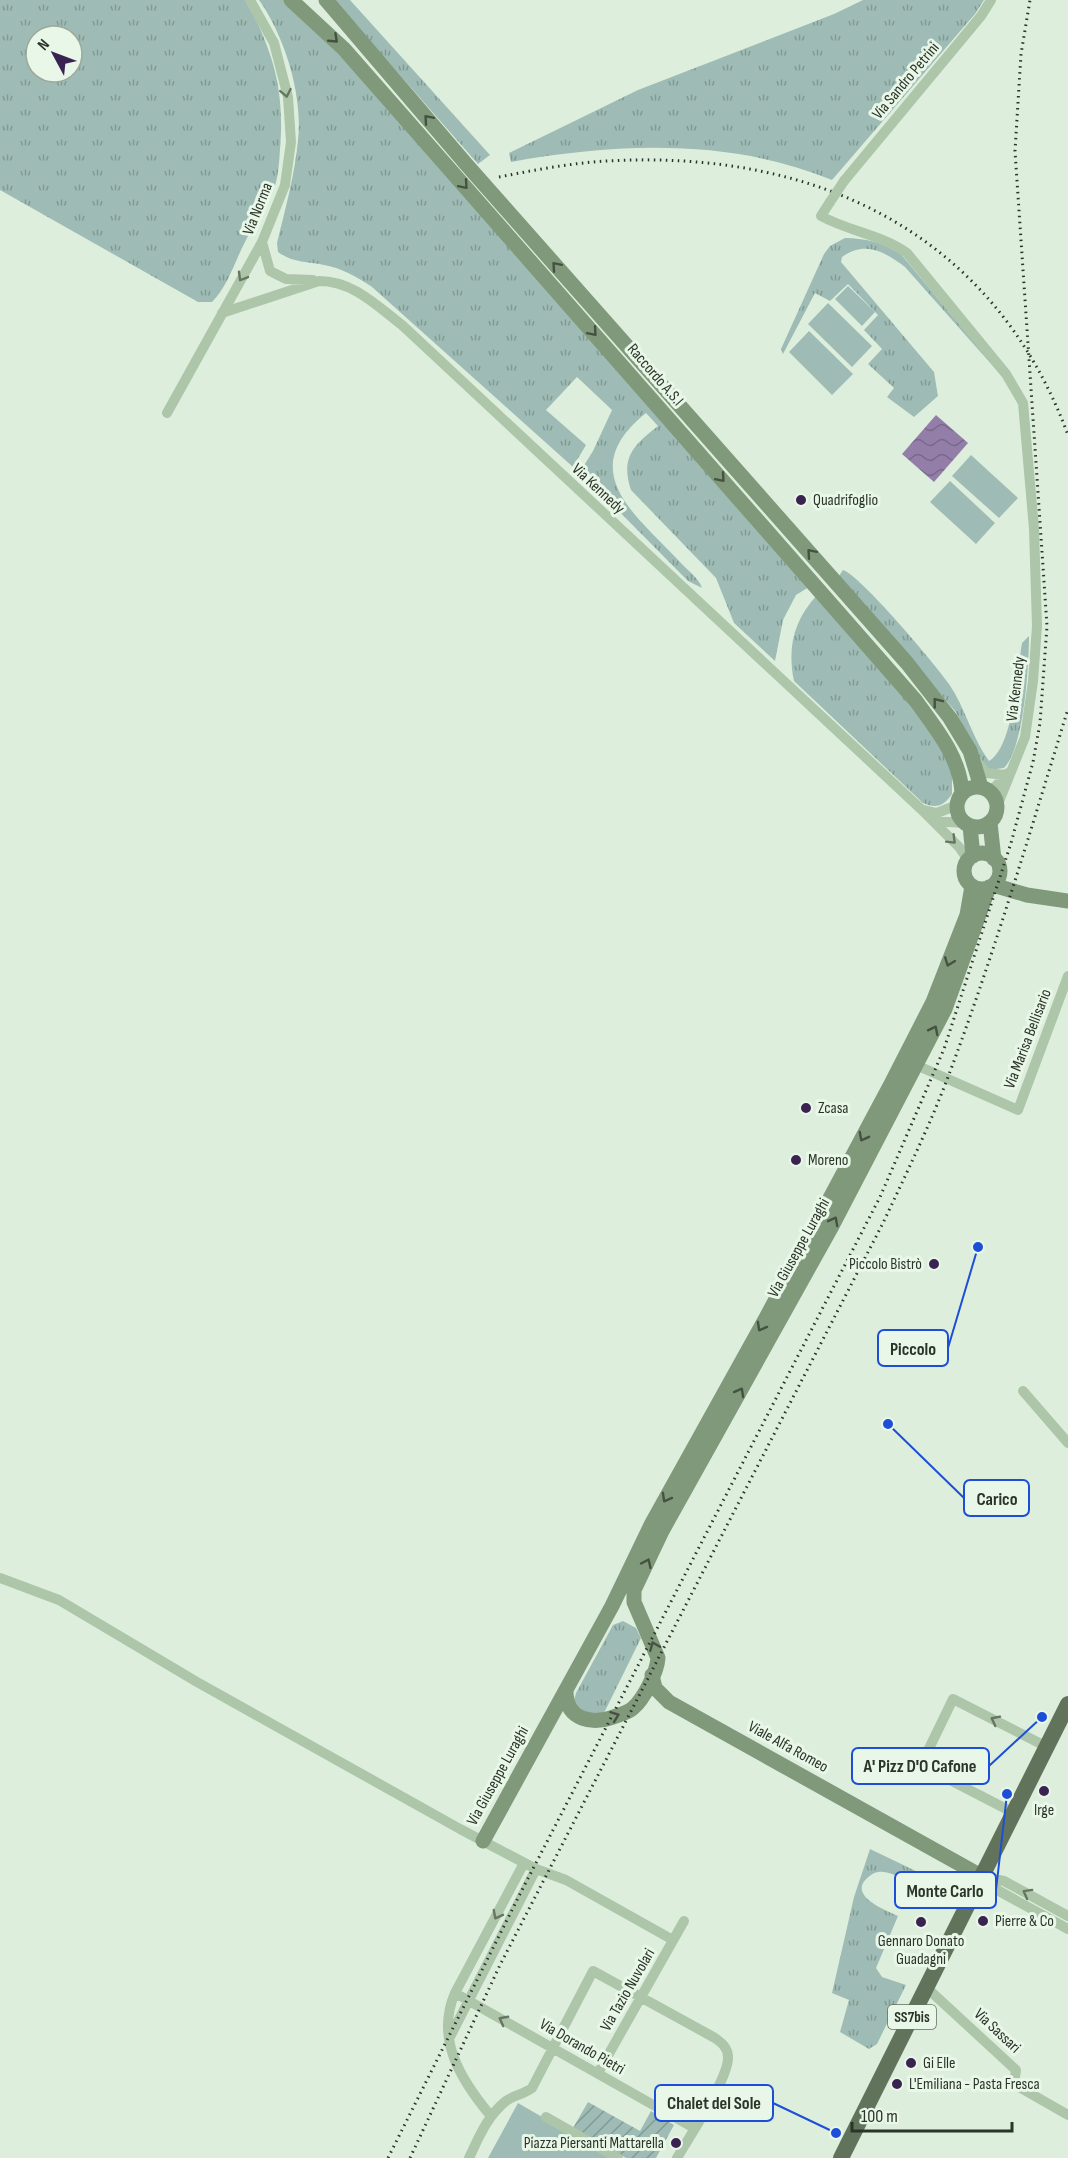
<svg xmlns="http://www.w3.org/2000/svg" width="1068" height="2158" viewBox="0 0 1068 2158" font-family="'Sofia Sans Condensed',sans-serif">
  <style>
    .grass { fill: url(#grass-tufts); fill-rule: evenodd }
    .garden { fill: url(#garden-furrows) }
    .pitch { fill: #9ebcb5 }
    .water { fill: url(#water-waves) }
    .lines { fill: none; stroke-linecap: round; stroke-linejoin: round }
    .street { stroke: #adc6aa; stroke-width: 10 }
    .secondary { stroke: #81997b; stroke-width: 15 }
    .primary { stroke: #61745b; stroke-width: 16 }
    .rail { stroke: #2b3428; stroke-width: 3; stroke-dasharray: 1.5 4.5; stroke-linecap: butt }
    .street-bridge { stroke: #adc6aa; stroke-width: 10 }
    .oneway { stroke: #455241 }
    .oneway2 { stroke: #667662 }
    .poi-dot { fill: #3a2351; stroke: #e8f7e8; stroke-width: 2 }
    .labels { text-anchor: middle; dominant-baseline: central; stroke-width: 6; stroke-linejoin: round; paint-order: stroke }
    .shield { fill: #e8f7e8; stroke: #646e62; stroke-width: 1.5 }
    .shield-label { font-size: 15px; font-weight: bold; fill: #2b3428 }
    .street-label { font-size: 16px; fill: #2b3428; stroke: #e8f7e8 }
    .poi-label { font-size: 16px; fill: #2b3428; stroke: #e8f7e8; text-anchor: start }
    .leader { fill: none; stroke: #1d4ed8; stroke-width: 2 }
    .callout-dot { fill: #1d4ed8; stroke: #e8f7e8; stroke-width: 2 }
    .callout { fill: #e8f7e8; stroke: #1d4ed8; stroke-width: 2 }
    .callout-label { font-size: 18px; text-anchor: middle; font-weight: bold; fill: #2b3428 }
  </style>
  <defs>
    <pattern id="grass-tufts" width="24" height="20" patternUnits="userSpaceOnUse" patternTransform="scale(1.5)"><rect width="24" height="20" fill="#9ebcb5"/><path d="M3 7l-1-3M5 7V3M7 7l1-3M15 17l-1-3M17 17v-4M19 17l1-3" fill="none" stroke="#819a93"/></pattern>
    <pattern id="garden-furrows" width="10" height="10" patternUnits="userSpaceOnUse" patternTransform="scale(1.5)"><rect width="10" height="10" fill="#9ebcb5"/><path d="M-1 1l2-2M0 10L10 0M9 11l2-2" fill="none" stroke="#819a93"/></pattern>
    <pattern id="water-waves" width="16" height="10" patternUnits="userSpaceOnUse" patternTransform="scale(1.5)"><rect width="16" height="10" fill="#937ea9"/><path d="M0 5q4-4 8 0t8 0" fill="none" stroke="#78688a"/></pattern>
  </defs>
  <rect width="100%" height="100%" fill="#ddefdc"/>
  <!-- grass -->
  <path class="grass" d="M0,0H246C273,51 285,90 280,149C279,166 278,183 270,198C263,213 252,227 245,242C235,261 228,286 212,302H198L0,190ZM36,36H72V72H36Z
    M259,0H284L334,45L809,587L796,595L783,620L775,661L734,623L716,578L631,490C620,457 634,445 658,426L646,413C574,471 635,514 679,561C686,569 699,578 702,588L688,581L580,472L593,451L612,410L577,377L546,410L586,445L573,467L372,287C357,277 342,268 324,265C306,261 293,263 278,252L277,243C285,210 295,174 298,140C303,95 285,37 259,0Z
    M334,0H350L490,155L478,164Z
    M863,0H984L975,14L832,180C730,138 617,143 511,162L509,153L638,90L834,14Z
    M845,238C864,238 884,243 900,253L1008,383L905,267C885,252 865,240 842,257L841,262L934,372L938,396L914,417L887,397L894,388L868,364L882,349L864,330L878,315L848,284L830,301L815,293L783,354L781,349L824,254L830,246Z
    M843,570C861,576 935,664 949,684C965,707 972,738 989,761C1014,746 1017,671 1022,643L1029,636C1029,665 1024,748 1004,768L989,770L979,757L955,711L839,576Z
    M817,595L937,735L952,774V794C944,806 936,809 923,803L794,681C787,647 794,620 817,595Z
    M623,1621L636,1628L641,1638L605,1711L600,1716L577,1709L574,1700L576,1693L613,1625Z
    M870,1849L945,1885C919,1897 889,1861 871,1875C844,1894 883,1909 898,1916L876,1968L882,1977L906,1985L877,2044L869,2049L840,2032L849,2000L832,1993L854,1897Z"/>
  <!-- garden -->
  <path class="garden" d="M588,2102L640,2131L651,2111L674,2125L656,2158H626L573,2128Z"/>
  <!-- pitch -->
  <path class="pitch" d="M848,286L875,312L862,326L835,299Z
    M828,303L872,346L852,367L808,324Z
    M809,331L853,374L832,395L789,352Z
    M971,455L1018,498L999,518L952,476Z
    M950,481L995,523L976,544L930,502Z
    M518,2103L613,2158H488Z"/>
  <!-- water -->
  <path class="water" d="M936,415L968,443L934,482L902,454Z"/>
  <g class="lines">
    <!-- street -->
    <path class="street" d="M844,181L981,16L991,0
      M830,202L821,216C848,231 882,235 907,253L1006,374L1023,403L1034,529L1037,626L1033,681L1025,737L998,804
      M262,242L270,271L286,279L313,280
      M222,313L319,281C353,281 376,305 402,325L921,809L959,847L968,860
      M167,413L262,242L285,185L291,142L288,97L274,43L250,0
      M977,762L986,773L1006,775
      M987,789L995,787L1008,773
      M924,810L937,813L957,805
      M934,821L964,823
      M916,1065L1018,1110L1068,976
      M1023,1391L1068,1443
      M0,1578L59,1600L197,1682L460,1829L536,1869L566,1880L673,1940
      M1014,1813L921,1765L953,1699L1047,1747
      M983,1877L999,1891L1068,1929
      M983,1877L1004,1881L1068,1916
      M927,1988L1016,2070L1014,2084L1068,2115
      M455,1993L694,2128
      M450,2037L536,1869
      M598,2073L684,1921
      M490,2115C461,2080 435,2039 455,1993L524,1863
      M546,2117L618,2158
      M469,2158C479,2137 487,2116 506,2101C515,2095 524,2094 532,2088L593,1971L715,2038C722,2043 728,2048 728,2057C729,2078 689,2137 677,2158"/>
    <!-- secondary -->
    <path class="secondary" d="M291,0L344,49L916,701C936,729 960,757 962,793
      M326,0L466,164L907,663L950,718L970,751L981,787
      M957 807a20 20 0 1 1 40 0a20 20 0 1 1-40 0Z
      M990,823L994,859
      M970,826L973,856
      M964 871a18 18 0 1 1 36 0a18 18 0 1 1-36 0Z
      M993,885L1027,895L1068,901
      M652,1675L655,1688L669,1702L983,1877
      M566,1691C566,1721 593,1725 616,1716C622,1714 629,1712 633,1708C644,1699 657,1672 658,1658L634,1602V1590L662,1531L832,1226L945,1009L989,887
      M483,1841L612,1606L651,1525L766,1318L891,1084L933,1002L967,915L972,886"/>
    <!-- primary -->
    <path class="primary" d="M841,2158L1068,1704"/>
    <!-- rail -->
    <path class="rail" d="M499,177C535,170 571,163 607,161C815,149 993,232 1068,435
      M388,2158L521,1892L880,1197L944,1049L1011,843L1033,762L1040,723L1047,626L1015,151L1021,54L1030,0
      M410,2158L500,1965L883,1223C907,1172 932,1121 951,1069C995,951 1031,829 1068,709"/>
    <!-- street-bridge -->
    <path class="street-bridge" d="M830,202L844,181"/>
  </g>
  <!-- one-way arrows -->
  <defs><path id="oneway-chevron" d="M-2-3.5L2.5 0L-2 3.5" fill="none" stroke-width="1.6" stroke-linecap="round" stroke-linejoin="round" transform="scale(1.5)"/></defs>
  <g class="oneway">
    <use href="#oneway-chevron" transform="translate(334 39) rotate(43)"/>
    <use href="#oneway-chevron" transform="translate(428 119) rotate(-131)"/>
    <use href="#oneway-chevron" transform="translate(464 185) rotate(49)"/>
    <use href="#oneway-chevron" transform="translate(556 266) rotate(-131)"/>
    <use href="#oneway-chevron" transform="translate(593 332) rotate(49)"/>
    <use href="#oneway-chevron" transform="translate(721 478) rotate(49)"/>
    <use href="#oneway-chevron" transform="translate(811 553) rotate(-131)"/>
    <use href="#oneway-chevron" transform="translate(937 702) rotate(-128)"/>
    <use href="#oneway-chevron" transform="translate(949 962) rotate(111)"/>
    <use href="#oneway-chevron" transform="translate(934 1030) rotate(-63)"/>
    <use href="#oneway-chevron" transform="translate(863 1137) rotate(118)"/>
    <use href="#oneway-chevron" transform="translate(834 1221) rotate(-62)"/>
    <use href="#oneway-chevron" transform="translate(761 1327) rotate(119)"/>
    <use href="#oneway-chevron" transform="translate(740 1392) rotate(-61)"/>
    <use href="#oneway-chevron" transform="translate(666 1498) rotate(119)"/>
    <use href="#oneway-chevron" transform="translate(647 1563) rotate(-65)"/>
    <use href="#oneway-chevron" transform="translate(654 1646) rotate(-112)"/>
    <use href="#oneway-chevron" transform="translate(615 1716) rotate(-21)"/>
  </g>
  <g class="oneway2">
    <use href="#oneway-chevron" transform="translate(286 93) rotate(79)"/>
    <use href="#oneway-chevron" transform="translate(242 277) rotate(120)"/>
    <use href="#oneway-chevron" transform="translate(952 840) rotate(45)"/>
    <use href="#oneway-chevron" transform="translate(995 1720) rotate(-153)"/>
    <use href="#oneway-chevron" transform="translate(1027 1893) rotate(-151)"/>
    <use href="#oneway-chevron" transform="translate(497 1915) rotate(118)"/>
    <use href="#oneway-chevron" transform="translate(503 2020) rotate(-152)"/>
  </g>
  <!-- markers -->
  <g class="poi-dot">
    <circle cx="801" cy="500" r="6"/>
    <circle cx="806" cy="1108" r="6"/>
    <circle cx="796" cy="1160" r="6"/>
    <circle cx="934" cy="1264" r="6"/>
    <circle cx="1044" cy="1791" r="6"/>
    <circle cx="983" cy="1921" r="6"/>
    <circle cx="921" cy="1922" r="6"/>
    <circle cx="911" cy="2063" r="6"/>
    <circle cx="897" cy="2084" r="6"/>
    <circle cx="676" cy="2143" r="6"/>
  </g>
  <g class="labels">
    <!-- shield labels -->
    <rect class="shield" x="888" y="2005" width="48" height="24" rx="4.5"/>
    <g class="shield-label">
      <text x="912" y="2017">SS7bis</text>
    </g>
    <!-- street labels -->
    <g class="street-label">
      <text transform="translate(906 81) rotate(-50)">Via Sandro Petrini</text>
      <text transform="translate(258 209) rotate(-68)">Via Norma</text>
      <text transform="translate(655 375) rotate(49)">Raccordo A.S.I</text>
      <text transform="translate(598 489) rotate(43)">Via Kennedy</text>
      <text transform="translate(1016 689) rotate(-83)">Via Kennedy</text>
      <text transform="translate(1028 1039) rotate(-69)">Via Marisa Bellisario</text>
      <text transform="translate(799 1248) rotate(-61)">Via Giuseppe Luraghi</text>
      <text transform="translate(788 1747) rotate(29)">Viale Alfa Romeo</text>
      <text transform="translate(498 1776) rotate(-61)">Via Giuseppe Luraghi</text>
      <text transform="translate(628 1990) rotate(-60)">Via Tazio Nuvolari</text>
      <text transform="translate(997 2031) rotate(43)">Via Sassari</text>
      <text transform="translate(582 2047) rotate(30)">Via Dorando Pietri</text>
    </g>
    <!-- poi labels -->
    <g class="poi-label">
      <text x="813" y="500">Quadrifoglio</text>
      <text x="818" y="1108">Zcasa</text>
      <text x="808" y="1160">Moreno</text>
      <text x="922" y="1264" text-anchor="end">Piccolo Bistrò</text>
      <text x="1044" y="1810" text-anchor="middle">Irge</text>
      <text x="995" y="1921">Pierre &amp; Co</text>
      <text x="921" y="1941" text-anchor="middle">Gennaro Donato<tspan x="921" dy="18">Guadagni</tspan></text>
      <text x="923" y="2063">Gi Elle</text>
      <text x="909" y="2084">L'Emiliana - Pasta Fresca</text>
      <text x="664" y="2143" text-anchor="end">Piazza Piersanti Mattarella</text>
    </g>
  </g>
  <!-- callouts -->
  <path class="leader" d="M978 1247L948 1348M888 1424L964 1498M1042 1717L989 1766M1007 1794L996 1890M836 2133L773 2103"/>
  <g class="callout-dot">
    <circle cx="978" cy="1247" r="6"/>
    <circle cx="888" cy="1424" r="6"/>
    <circle cx="1042" cy="1717" r="6"/>
    <circle cx="1007" cy="1794" r="6"/>
    <circle cx="836" cy="2133" r="6"/>
  </g>
  <g class="callout">
    <rect x="878" y="1330" width="70" height="36" rx="6"/>
    <rect x="964" y="1480" width="65" height="36" rx="6"/>
    <rect x="852" y="1748" width="137" height="36" rx="6"/>
    <rect x="895" y="1872" width="101" height="36" rx="6"/>
    <rect x="655" y="2085" width="118" height="36" rx="6"/>
  </g>
  <g class="callout-label">
    <text x="913" y="1355">Piccolo</text>
    <text x="997" y="1505">Carico</text>
    <text x="920" y="1772">A' Pizz D'O Cafone</text>
    <text x="945" y="1897">Monte Carlo</text>
    <text x="714" y="2109">Chalet del Sole</text>
  </g>
  <!-- north arrow -->
  <g transform="translate(54 54) rotate(311)"><circle r="28" fill="#e8f7e8" stroke="#9ca99b" stroke-width="1.5"/>
  <path d="M0-4.5L10 22L0 15L-10 22Z" fill="#3a2351"/>
  <text y="-9" font-size="16" font-weight="bold" text-anchor="middle" fill="#2b3428">N</text>
  </g>
  <!-- scale -->
  <path d="M852 2122v9h160v-9" fill="none" stroke="#2b3428" stroke-width="3"/>
  <text x="861" y="2122" font-size="18" fill="#2b3428" stroke="#e8f7e8" stroke-width="4.5" paint-order="stroke">100 m</text>
</svg>
